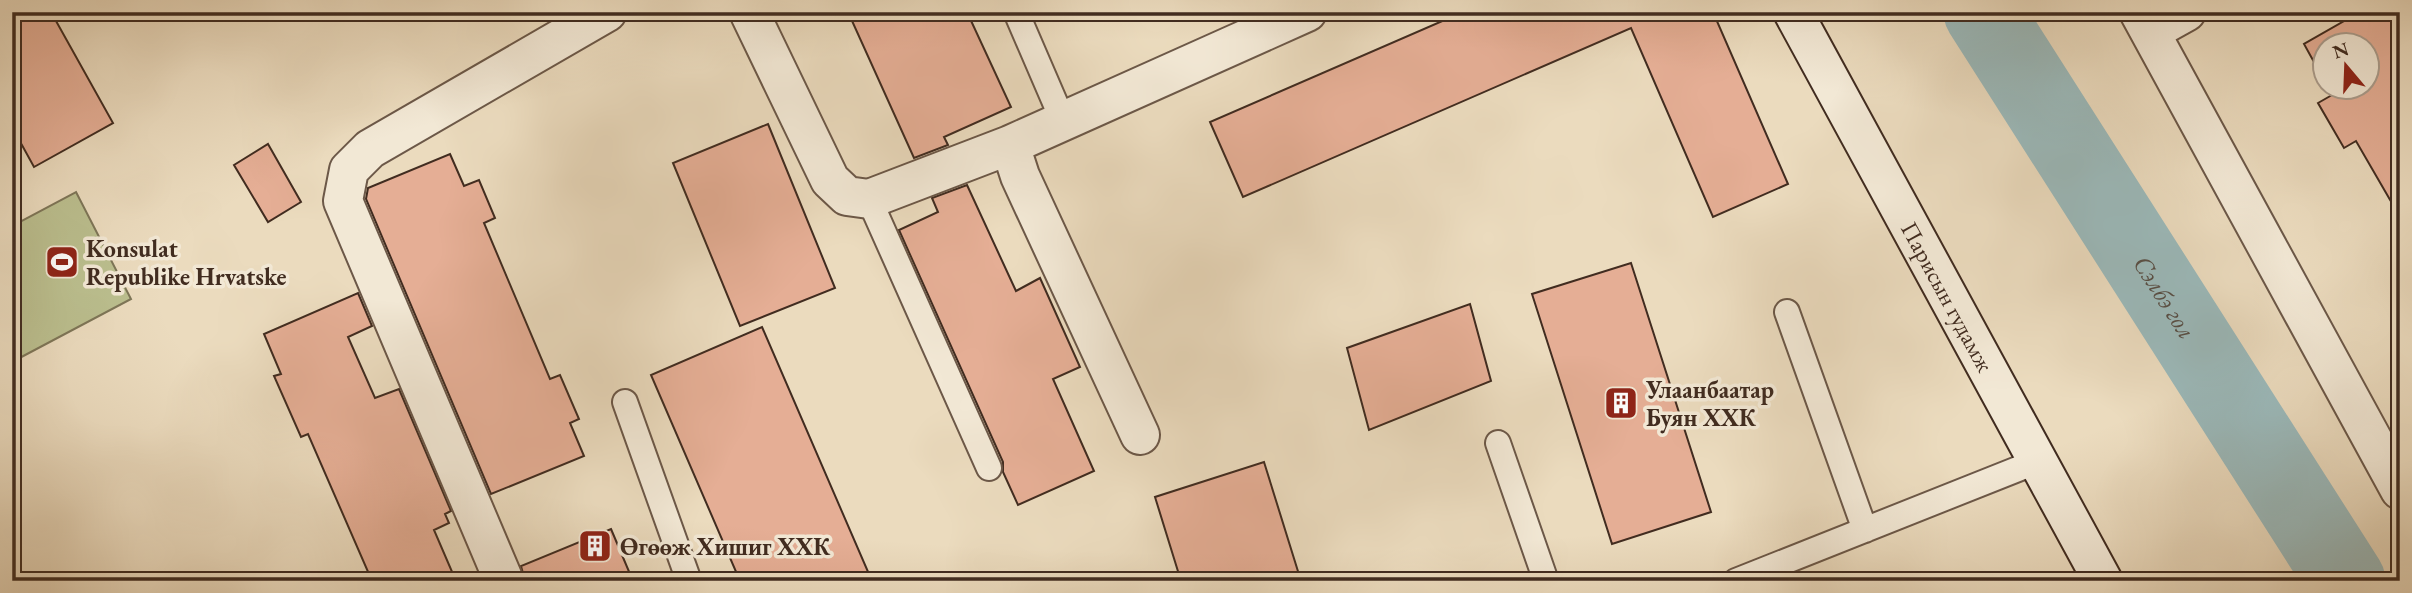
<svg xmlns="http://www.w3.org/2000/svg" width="2412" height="593" viewBox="0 0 2412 593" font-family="'EB Garamond',serif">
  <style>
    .green { fill: #bbbf8f; stroke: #7e7658; stroke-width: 2 }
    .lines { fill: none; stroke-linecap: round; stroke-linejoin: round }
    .river { stroke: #9bb9ba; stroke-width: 79 }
    .building { fill: #e5ae95; stroke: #412c20; stroke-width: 2 }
    .lane-casing { stroke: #6c5848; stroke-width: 28 }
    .street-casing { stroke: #6c5848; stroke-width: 42 }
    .secondary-casing { stroke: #412c20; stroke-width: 42 }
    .lane { stroke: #f2e8d5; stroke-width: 24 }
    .street { stroke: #f2e8d5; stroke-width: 38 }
    .secondary { stroke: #f2e8d5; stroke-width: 38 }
    .labels { text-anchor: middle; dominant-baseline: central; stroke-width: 7; stroke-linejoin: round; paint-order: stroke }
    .poi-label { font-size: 24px; font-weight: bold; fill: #412c20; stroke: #f2e8d5; text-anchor: start }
    .street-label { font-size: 24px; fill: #412c20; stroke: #f2e8d5 }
    .water-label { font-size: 26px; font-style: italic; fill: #584f46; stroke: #f2e8d5 }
  </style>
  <rect width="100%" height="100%" fill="#ebdbbe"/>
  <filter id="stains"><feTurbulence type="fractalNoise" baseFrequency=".00286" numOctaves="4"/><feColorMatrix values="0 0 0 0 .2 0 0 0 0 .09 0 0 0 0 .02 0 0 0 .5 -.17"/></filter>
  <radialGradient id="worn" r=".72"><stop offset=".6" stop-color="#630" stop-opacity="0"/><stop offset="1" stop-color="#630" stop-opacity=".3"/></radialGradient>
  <!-- green -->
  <path class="green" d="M76,192L131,299L12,362V226Z"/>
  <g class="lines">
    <!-- river -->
    <path class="river" id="s1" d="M1983,12L2346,581"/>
  </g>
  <!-- building -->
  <path class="building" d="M12,12H51L113,123L34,167L12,127Z
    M848,12H967L1011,107L944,137L948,145L914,158Z
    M1463,12H1713L1788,184L1713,217L1631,28L1243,197L1210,122Z
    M2360,12H2400V217L2356,141L2344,148L2318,103L2332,95L2328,88H2367V46H2325V82L2304,44Z
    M768,124L835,288L740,326L673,163Z
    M268,144L301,202L268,222L234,165Z
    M450,154L464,186L479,180L495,218L484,223L550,379L560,375L579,419L570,423L584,456L491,494L366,199L368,188Z
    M967,185L1016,291L1040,278L1080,367L1053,379L1094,471L1018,505L1003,472V462L899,230L938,212L932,198Z
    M1631,263L1711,512L1612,544L1532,294Z
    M358,293L372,326L348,337L375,398L399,389L451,511L445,514L449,523L434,530L456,581H372L308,434L301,437L274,376L281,374L264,334Z
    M1470,304L1491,381L1369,430L1347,348Z
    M762,327L872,581H740L651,375Z
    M1264,462L1301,581H1181L1155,497Z
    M611,529L633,581H525L521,566Z"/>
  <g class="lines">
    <defs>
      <path id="lane" d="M1016,12L1063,121
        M869,199L989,468
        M1787,312L1865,530
        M625,402L689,581
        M1498,443L1546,581
        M1736,581L2038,461"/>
      <path id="street" d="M749,12L830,180L847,196L869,199L1010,145L1307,12
        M2139,12L2400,490
        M2150,32L2186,12
        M1010,145L1020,176L1140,435
        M504,581L343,201L349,170L370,149L607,12"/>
      <g id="secondary">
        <path id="s2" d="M1793,12L2103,581"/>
      </g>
    </defs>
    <!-- lane casing -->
    <use href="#lane" class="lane-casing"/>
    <!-- street casing -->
    <use href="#street" class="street-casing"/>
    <!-- secondary casing -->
    <use href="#secondary" class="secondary-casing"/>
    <!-- lane -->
    <use href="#lane" class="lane"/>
    <!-- street -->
    <use href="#street" class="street"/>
    <!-- secondary -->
    <use href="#secondary" class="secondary"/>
  </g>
  <!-- icons -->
  <defs>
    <symbol id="stadium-square" viewBox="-11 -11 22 22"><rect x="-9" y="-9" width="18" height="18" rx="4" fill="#8f2418" stroke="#f2e8d5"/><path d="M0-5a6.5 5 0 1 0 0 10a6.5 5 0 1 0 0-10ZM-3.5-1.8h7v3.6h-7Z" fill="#fff"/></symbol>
    <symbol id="building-square" viewBox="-11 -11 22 22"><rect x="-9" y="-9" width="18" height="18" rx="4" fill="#8f2418" stroke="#f2e8d5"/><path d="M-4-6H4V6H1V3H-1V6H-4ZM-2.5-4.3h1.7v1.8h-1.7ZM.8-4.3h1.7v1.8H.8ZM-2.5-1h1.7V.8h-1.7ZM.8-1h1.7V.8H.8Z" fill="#fff"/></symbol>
  </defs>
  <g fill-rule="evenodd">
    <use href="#stadium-square" x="43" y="243" width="38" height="38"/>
    <use href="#building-square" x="1602" y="384" width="38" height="38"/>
    <use href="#building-square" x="576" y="527" width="38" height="38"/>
  </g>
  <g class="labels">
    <!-- poi labels -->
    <g class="poi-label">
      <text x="86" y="248">Konsulat<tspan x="86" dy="28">Republike Hrvatske</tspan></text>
      <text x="1646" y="389">Улаанбаатар<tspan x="1646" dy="28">Буян ХХК</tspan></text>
      <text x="620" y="546">Өгөөж Хишиг ХХК</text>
    </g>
    <!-- street labels -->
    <g class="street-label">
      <text stroke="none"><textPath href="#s2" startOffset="324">Парисын гудамж</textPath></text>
    </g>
    <!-- water labels -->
    <g class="water-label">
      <text stroke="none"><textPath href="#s1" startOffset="338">Сэлбэ гол</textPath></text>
    </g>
  </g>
  <!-- margin -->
  <rect width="2412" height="593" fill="none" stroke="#ebdbbe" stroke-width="42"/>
  <rect x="14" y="14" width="2384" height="565" fill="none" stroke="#412c20" stroke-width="3.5"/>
  <rect x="21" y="21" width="2370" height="551" fill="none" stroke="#412c20" stroke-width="2"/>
  <!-- north arrow -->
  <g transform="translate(2346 66) rotate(341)"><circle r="33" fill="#f2e8d5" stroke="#ab9d8d" stroke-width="2"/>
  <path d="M0-5L12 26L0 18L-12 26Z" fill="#8f2418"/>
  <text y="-10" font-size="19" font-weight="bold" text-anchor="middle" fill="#412c20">N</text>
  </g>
  <rect width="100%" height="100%" filter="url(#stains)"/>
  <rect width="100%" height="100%" fill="url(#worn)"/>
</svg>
